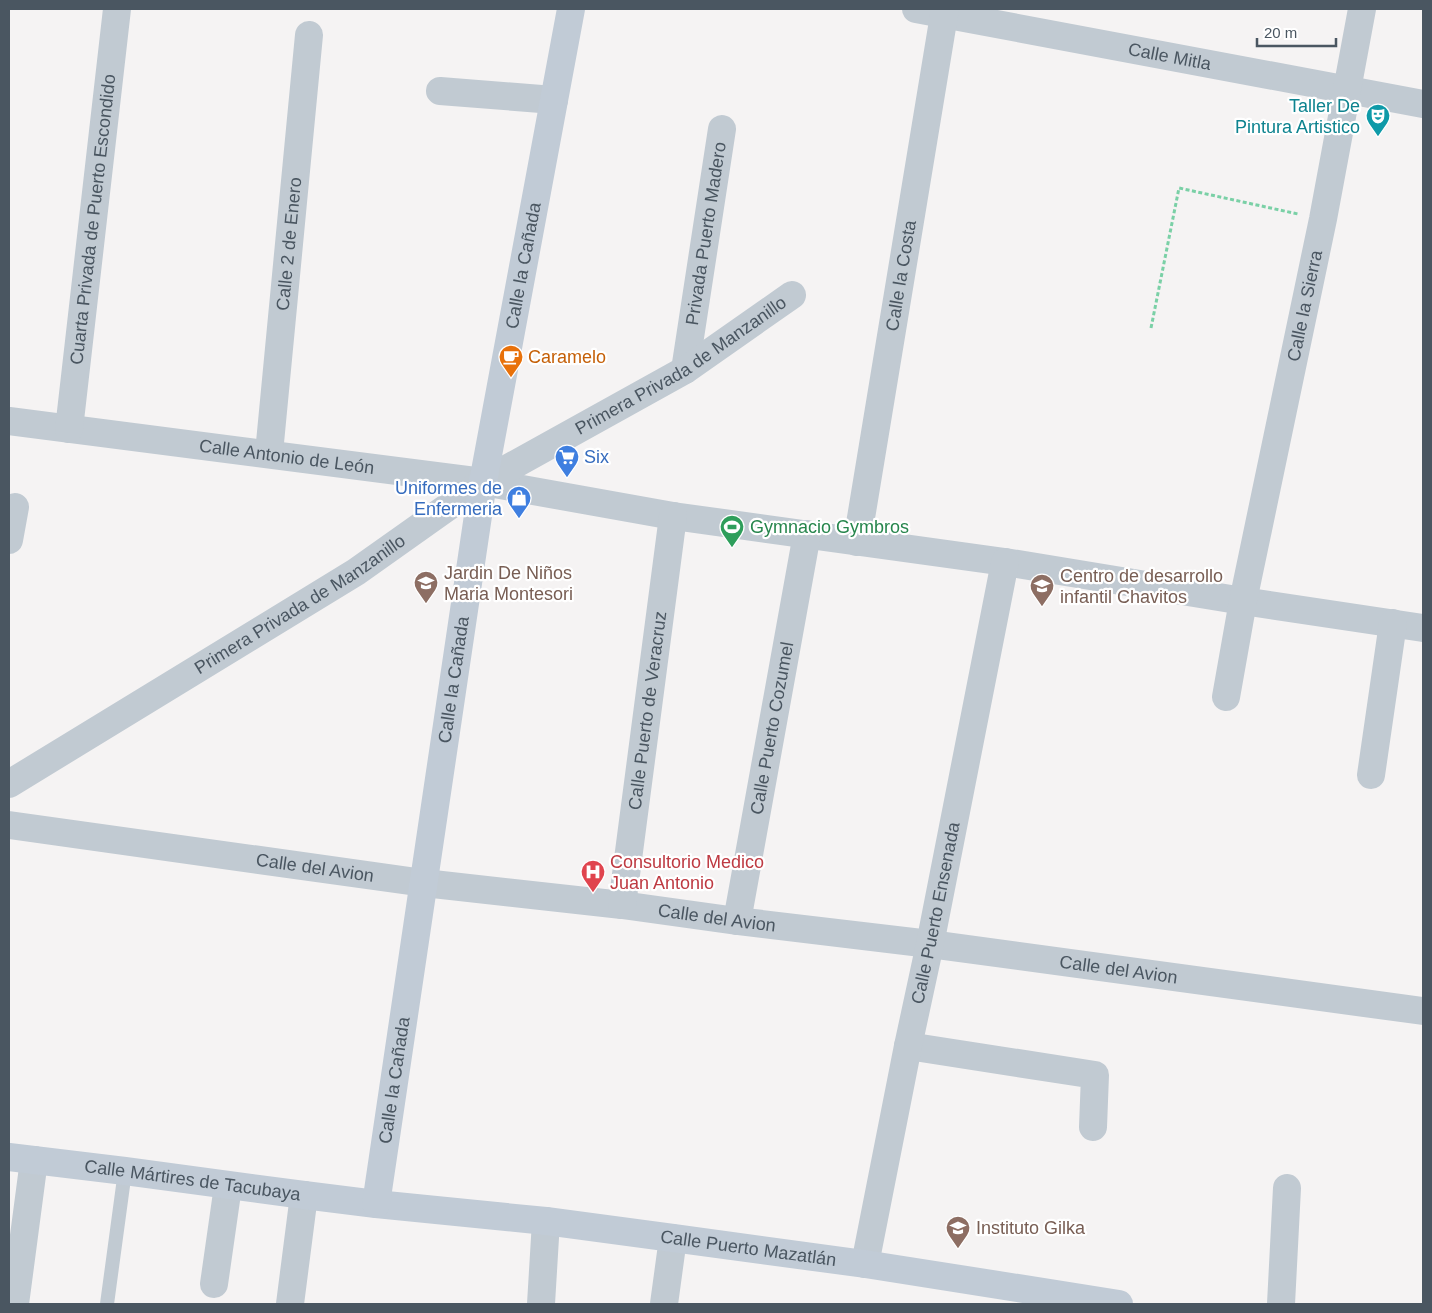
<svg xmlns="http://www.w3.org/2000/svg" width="1432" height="1313" viewBox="0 0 1432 1313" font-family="Helvetica,sans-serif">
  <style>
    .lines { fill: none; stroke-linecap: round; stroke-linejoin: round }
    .path { stroke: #7ad0a6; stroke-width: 3; stroke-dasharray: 4 2.5; stroke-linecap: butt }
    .lane { stroke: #c1cad2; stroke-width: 14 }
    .street { stroke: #c1cad2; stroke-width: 28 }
    .secondary { stroke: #c1cbd6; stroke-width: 28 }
    .labels { text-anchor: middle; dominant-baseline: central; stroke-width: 4.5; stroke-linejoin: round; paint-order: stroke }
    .street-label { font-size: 18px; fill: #4a5661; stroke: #fff }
    .culture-label { font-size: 18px; fill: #0d838f; stroke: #fff; text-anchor: end }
    .food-label { font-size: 18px; fill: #c56008; stroke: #fff; text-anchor: start }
    .shop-label { font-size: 18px; fill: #366cbe; stroke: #fff; text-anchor: start }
    .leisure-label { font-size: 18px; fill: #27864d; stroke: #fff; text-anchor: start }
    .education-label { font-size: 18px; fill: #785e54; stroke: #fff; text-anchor: start }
    .health-label { font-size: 18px; fill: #be3a42; stroke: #fff; text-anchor: start }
  </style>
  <rect width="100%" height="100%" fill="#f5f3f3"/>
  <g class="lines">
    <!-- path -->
    <path class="path" d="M1151,328L1179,188L1298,214"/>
    <!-- lane -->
    <path class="lane" d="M107,1304L125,1171"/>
    <!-- street -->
    <g class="street">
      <path id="s1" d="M916,9L1423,104"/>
      <path d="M440,91L554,100"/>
      <path id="s2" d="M685,370L722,129"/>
      <path id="s3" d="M9,421L483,482L673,516L1005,562L1243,601L1423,628"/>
      <path id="s4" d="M69,429L117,9"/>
      <path id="s5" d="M269,453L309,35"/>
      <path d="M9,540L15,507"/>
      <path id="s6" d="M857,542L945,9"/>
      <path id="s7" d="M1226,697L1243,601L1323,219L1362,9"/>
      <path d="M1371,775L1393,623"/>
      <path id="s8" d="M9,784L356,572L483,482L685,370L792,295"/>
      <path id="s9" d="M9,825L424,883L622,905L737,921L930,944L1423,1011"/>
      <path id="s10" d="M622,905L673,516"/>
      <path id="s11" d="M737,921L807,534"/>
      <path d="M908,1046L1095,1075L1093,1127"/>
      <path id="s12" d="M865,1264L908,1046L930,944L1005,562"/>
      <path d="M214,1284L228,1186"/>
      <path d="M15,1304L34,1160"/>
      <path d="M290,1304L304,1195"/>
      <path d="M541,1304L546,1221"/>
      <path d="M664,1304L673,1238"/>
      <path d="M1281,1304L1287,1188"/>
    </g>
    <!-- secondary -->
    <g class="secondary">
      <path id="s13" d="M9,1157L125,1171L304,1195L376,1204L546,1221L673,1238L865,1264L1119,1304"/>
      <path id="s14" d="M376,1204L483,482L571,9"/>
    </g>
  </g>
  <!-- icons -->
  <defs>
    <symbol id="theatre-pin" viewBox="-11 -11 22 30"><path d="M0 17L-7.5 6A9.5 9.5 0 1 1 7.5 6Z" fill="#0f9aa8" stroke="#fff"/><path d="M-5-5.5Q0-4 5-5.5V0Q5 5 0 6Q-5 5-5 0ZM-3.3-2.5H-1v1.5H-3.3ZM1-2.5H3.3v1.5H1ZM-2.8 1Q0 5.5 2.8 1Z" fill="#fff"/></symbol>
    <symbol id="cafe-pin" viewBox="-11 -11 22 30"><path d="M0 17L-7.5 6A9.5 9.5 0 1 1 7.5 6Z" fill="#e8710a" stroke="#fff"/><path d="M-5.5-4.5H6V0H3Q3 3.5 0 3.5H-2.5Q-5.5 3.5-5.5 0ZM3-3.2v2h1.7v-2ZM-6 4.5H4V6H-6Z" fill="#fff"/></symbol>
    <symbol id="supermarket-pin" viewBox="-11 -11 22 30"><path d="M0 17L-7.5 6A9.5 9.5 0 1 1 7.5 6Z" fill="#3f7fe0" stroke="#fff"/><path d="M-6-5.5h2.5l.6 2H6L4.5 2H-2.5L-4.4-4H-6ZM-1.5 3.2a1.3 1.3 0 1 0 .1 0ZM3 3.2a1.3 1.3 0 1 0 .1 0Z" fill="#fff"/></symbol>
    <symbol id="shop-pin" viewBox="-11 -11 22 30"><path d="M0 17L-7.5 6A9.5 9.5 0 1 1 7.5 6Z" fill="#3f7fe0" stroke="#fff"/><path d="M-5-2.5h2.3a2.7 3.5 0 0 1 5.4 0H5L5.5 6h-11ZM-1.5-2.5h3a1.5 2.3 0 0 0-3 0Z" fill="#fff"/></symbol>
    <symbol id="stadium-pin" viewBox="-11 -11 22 30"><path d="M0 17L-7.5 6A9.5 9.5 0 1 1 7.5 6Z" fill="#2e9e5b" stroke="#fff"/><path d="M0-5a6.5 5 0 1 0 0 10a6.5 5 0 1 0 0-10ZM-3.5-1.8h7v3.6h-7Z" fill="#fff"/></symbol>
    <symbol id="school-pin" viewBox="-11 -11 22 30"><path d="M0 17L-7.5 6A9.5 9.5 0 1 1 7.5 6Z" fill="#8d6e63" stroke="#fff"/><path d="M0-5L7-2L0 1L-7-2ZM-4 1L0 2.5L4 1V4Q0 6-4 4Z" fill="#fff"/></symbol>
    <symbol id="hospital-pin" viewBox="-11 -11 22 30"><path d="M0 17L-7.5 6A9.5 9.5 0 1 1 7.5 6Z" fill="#e0444e" stroke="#fff"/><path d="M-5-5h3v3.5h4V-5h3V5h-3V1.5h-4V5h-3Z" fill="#fff"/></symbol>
  </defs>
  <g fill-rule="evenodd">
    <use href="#theatre-pin" x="1364" y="102" width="28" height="38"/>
    <use href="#cafe-pin" x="497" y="343" width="28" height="38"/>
    <use href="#supermarket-pin" x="553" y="443" width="28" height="38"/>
    <use href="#shop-pin" x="505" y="484" width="28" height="38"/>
    <use href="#stadium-pin" x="718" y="513" width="28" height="38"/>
    <use href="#school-pin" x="412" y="569" width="28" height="38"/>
    <use href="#school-pin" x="1028" y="572" width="28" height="38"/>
    <use href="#hospital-pin" x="579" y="858" width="28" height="38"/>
    <use href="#school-pin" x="944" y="1214" width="28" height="38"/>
  </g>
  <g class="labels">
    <!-- street labels -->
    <g class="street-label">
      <text stroke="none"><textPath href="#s1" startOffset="258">Calle Mitla</textPath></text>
      <text stroke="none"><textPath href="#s4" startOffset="211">Cuarta Privada de Puerto Escondido</textPath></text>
      <text stroke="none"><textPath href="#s2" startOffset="138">Privada Puerto Madero</textPath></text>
      <text stroke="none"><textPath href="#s5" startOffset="210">Calle 2 de Enero</textPath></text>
      <text stroke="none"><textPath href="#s14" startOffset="950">Calle la Cañada</textPath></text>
      <text stroke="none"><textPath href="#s6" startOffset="270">Calle la Costa</textPath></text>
      <text stroke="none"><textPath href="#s7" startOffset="399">Calle la Sierra</textPath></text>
      <text stroke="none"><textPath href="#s8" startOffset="792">Primera Privada de Manzanillo</textPath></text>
      <text stroke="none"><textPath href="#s3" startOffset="280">Calle Antonio de León</textPath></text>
      <text stroke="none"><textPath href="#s8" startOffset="342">Primera Privada de Manzanillo</textPath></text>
      <text stroke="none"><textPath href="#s14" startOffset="530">Calle la Cañada</textPath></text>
      <text stroke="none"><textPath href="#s10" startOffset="196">Calle Puerto de Veracruz</textPath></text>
      <text stroke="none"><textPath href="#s11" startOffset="196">Calle Puerto Cozumel</textPath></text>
      <text stroke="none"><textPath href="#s9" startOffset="309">Calle del Avion</textPath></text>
      <text stroke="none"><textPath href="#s12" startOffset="358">Calle Puerto Ensenada</textPath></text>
      <text stroke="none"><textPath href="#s9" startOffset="714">Calle del Avion</textPath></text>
      <text stroke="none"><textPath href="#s9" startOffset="1119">Calle del Avion</textPath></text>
      <text stroke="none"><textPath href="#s14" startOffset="125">Calle la Cañada</textPath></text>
      <text stroke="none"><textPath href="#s13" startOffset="185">Calle Mártires de Tacubaya</textPath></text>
      <text stroke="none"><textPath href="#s13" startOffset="745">Calle Puerto Mazatlán</textPath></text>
    </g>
    <!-- culture labels -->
    <g class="culture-label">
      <text x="1360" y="106">Taller De<tspan x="1360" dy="21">Pintura Artistico</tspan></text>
    </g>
    <!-- food labels -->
    <g class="food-label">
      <text x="528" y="357">Caramelo</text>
    </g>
    <!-- shop labels -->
    <g class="shop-label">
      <text x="584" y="457">Six</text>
      <text x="502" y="488" text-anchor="end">Uniformes de<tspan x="502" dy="21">Enfermeria</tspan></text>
    </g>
    <!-- leisure labels -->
    <g class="leisure-label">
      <text x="750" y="527">Gymnacio Gymbros</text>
    </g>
    <!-- education labels -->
    <g class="education-label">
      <text x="444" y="573">Jardin De Niños<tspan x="444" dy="21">Maria Montesori</tspan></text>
      <text x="1060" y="576">Centro de desarrollo<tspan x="1060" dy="21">infantil Chavitos</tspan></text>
      <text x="976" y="1228">Instituto Gilka</text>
    </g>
    <!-- health labels -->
    <g class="health-label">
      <text x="610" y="862">Consultorio Medico<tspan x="610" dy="21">Juan Antonio</tspan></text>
    </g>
  </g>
  <!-- border -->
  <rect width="1432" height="1313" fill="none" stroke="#4a5661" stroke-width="20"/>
  <!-- scale -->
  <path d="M1257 38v8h79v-8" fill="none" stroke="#4a5661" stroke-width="2.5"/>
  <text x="1264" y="38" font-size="15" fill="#4a5661" stroke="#ffffff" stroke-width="4" paint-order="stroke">20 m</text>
</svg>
